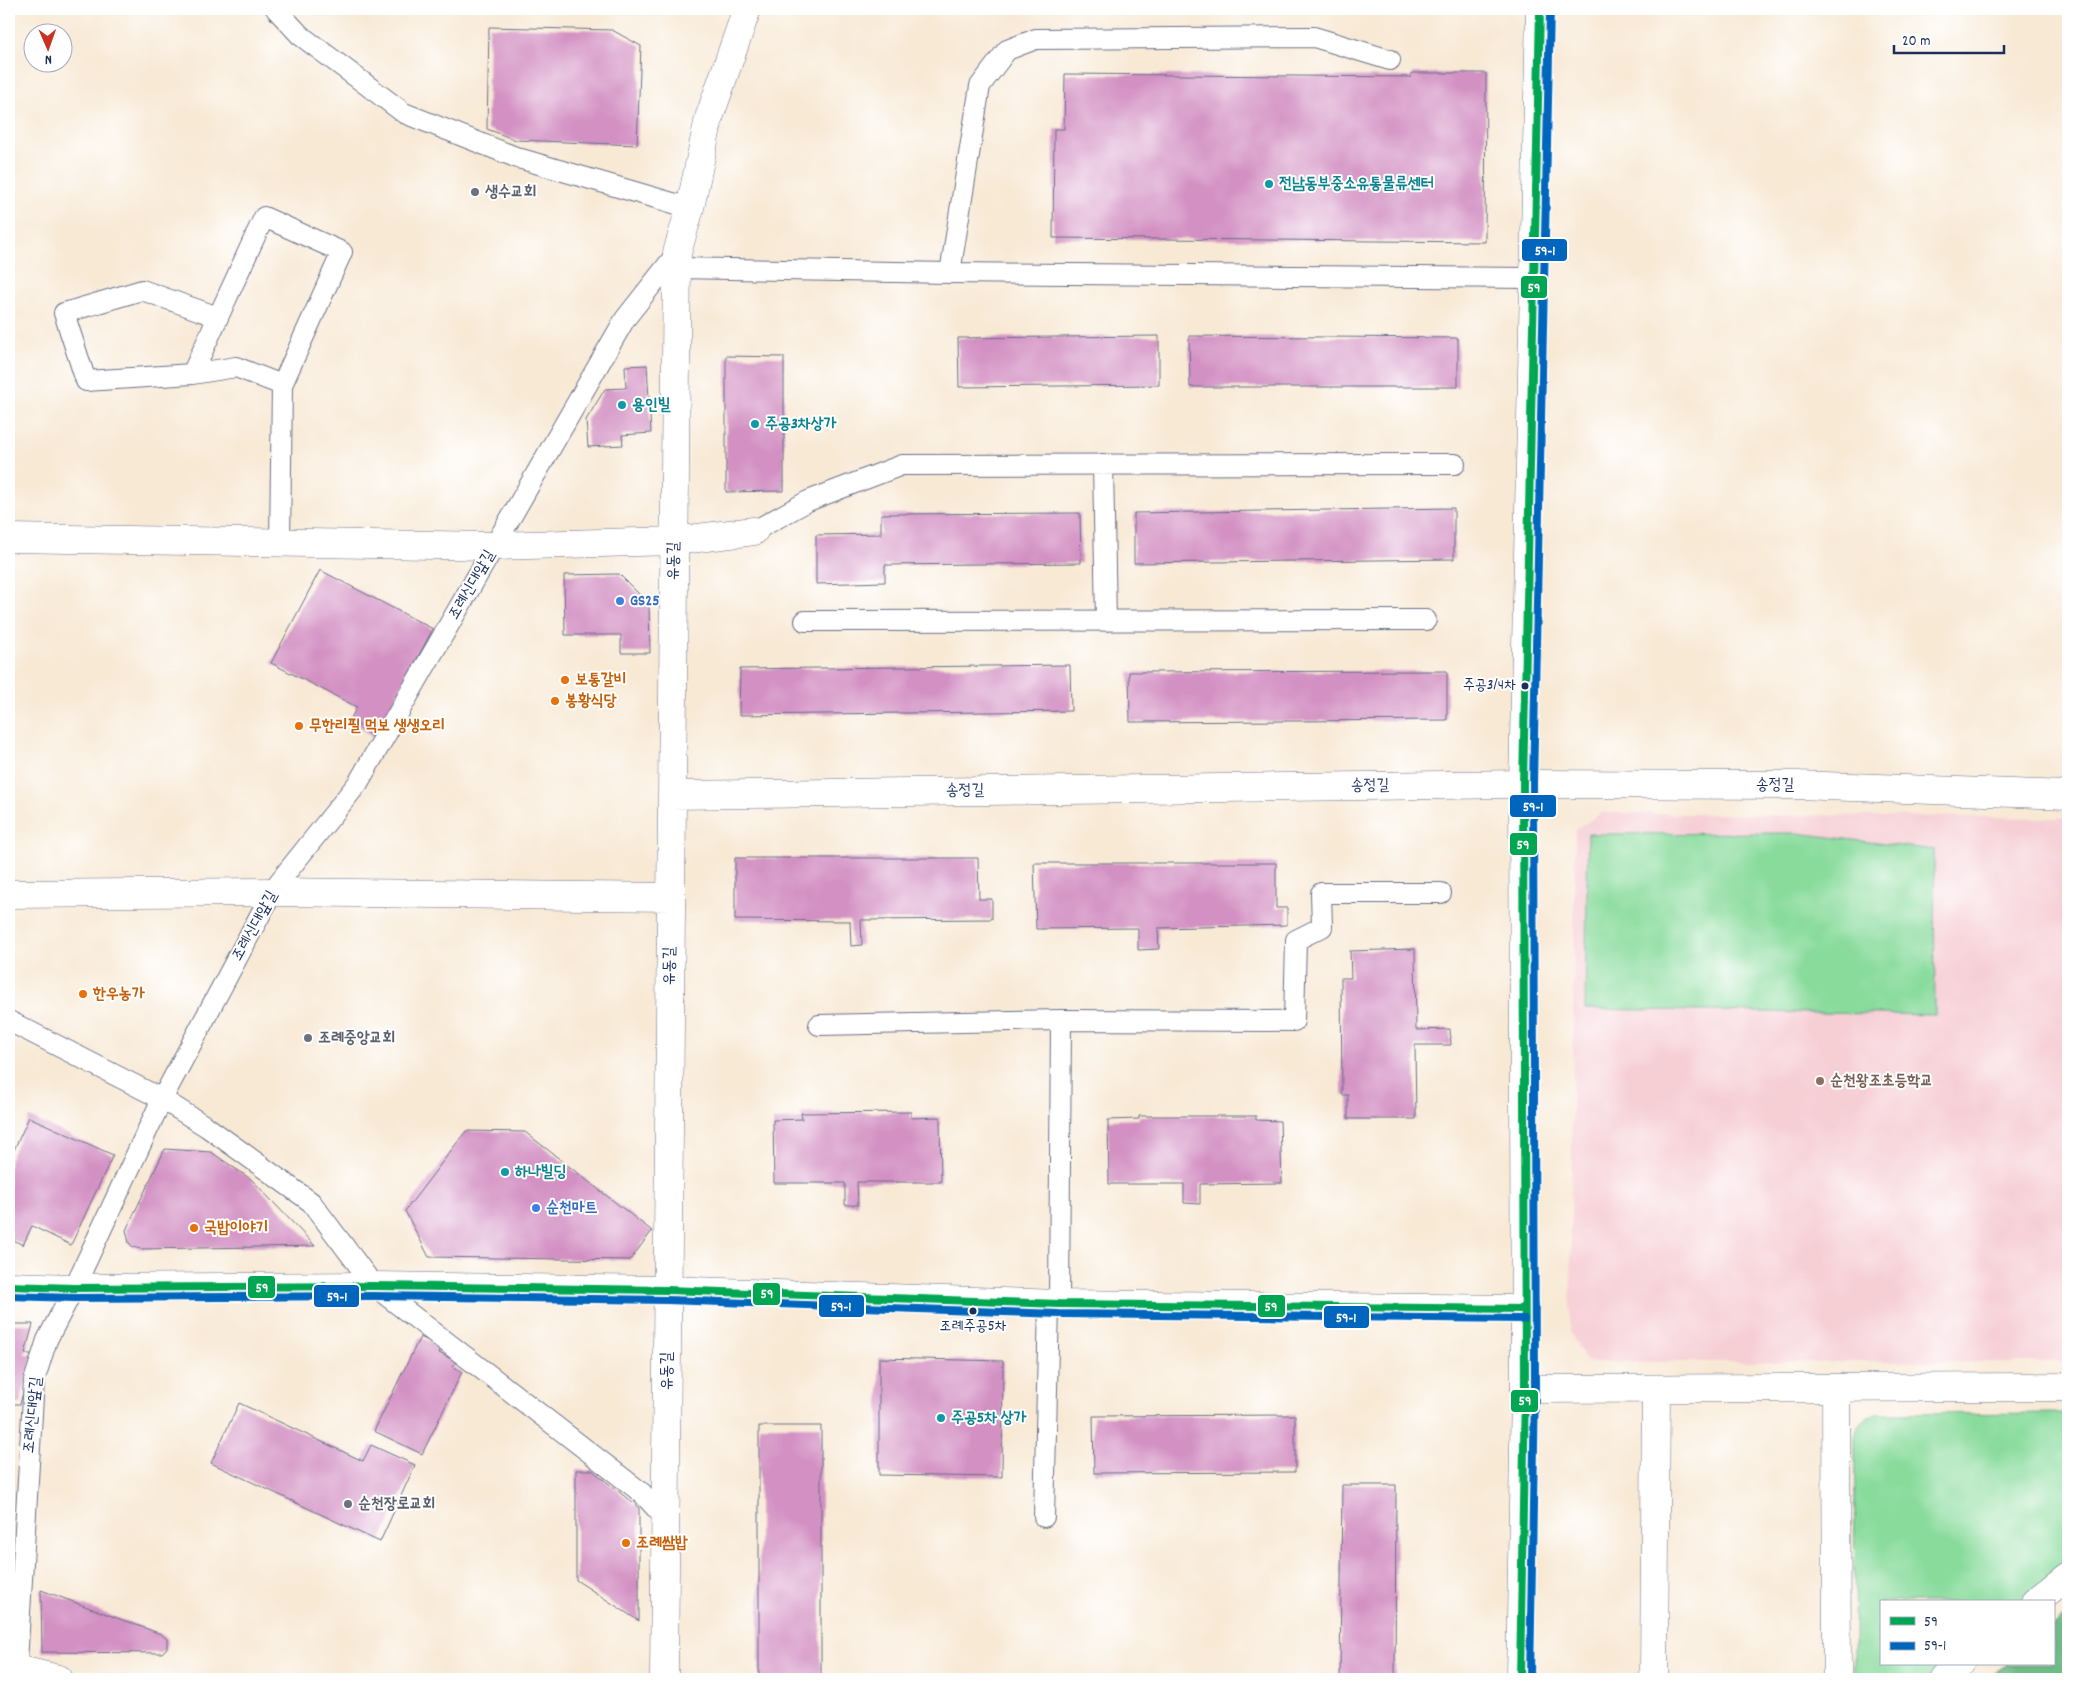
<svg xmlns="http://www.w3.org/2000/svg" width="2077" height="1688" viewBox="0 0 2077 1688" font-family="Dekko,'Poor Story',sans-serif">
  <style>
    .built { fill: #f6cfd5 }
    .green { fill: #89db9c; stroke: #52857d }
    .forest { fill: #6ebb84; stroke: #447571 }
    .building { fill: #d390c3 }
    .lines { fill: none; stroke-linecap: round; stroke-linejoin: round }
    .lane-casing { stroke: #687088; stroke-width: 22 }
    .street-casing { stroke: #687088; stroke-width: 29 }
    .secondary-casing { stroke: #687088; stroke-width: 29 }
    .lane { stroke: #fff; stroke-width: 20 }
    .street { stroke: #fff; stroke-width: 28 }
    .secondary { stroke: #fff; stroke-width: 28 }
    .bus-1-casing { stroke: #fff; stroke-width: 11 }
    .bus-2-casing { stroke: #fff; stroke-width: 11 }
    .bus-1 { stroke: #00a651; stroke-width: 8 }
    .bus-2 { stroke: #0065bd; stroke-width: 8 }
    .culture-dot { fill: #0f9aa8; stroke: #fff; stroke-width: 2 }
    .worship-dot { fill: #6b7280; stroke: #fff; stroke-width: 2 }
    .shop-dot { fill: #3f7fe0; stroke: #fff; stroke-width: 2 }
    .food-dot { fill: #e8710a; stroke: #fff; stroke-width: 2 }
    .bus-dot { fill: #1b2f5e; stroke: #fff; stroke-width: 2 }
    .education-dot { fill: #8d6e63; stroke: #fff; stroke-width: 2 }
    .labels { text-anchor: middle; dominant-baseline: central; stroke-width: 4; stroke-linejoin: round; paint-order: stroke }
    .bus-label { font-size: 15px; fill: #1b2f5e; stroke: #fff; text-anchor: end }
    .culture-label { font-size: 16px; font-weight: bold; fill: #0d838f; stroke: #fff; text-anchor: start }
    .worship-label { font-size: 16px; font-weight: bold; fill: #5b616d; stroke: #fff; text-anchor: start }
    .street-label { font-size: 16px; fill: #1b2f5e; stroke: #fff }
    .shop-label { font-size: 16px; font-weight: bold; fill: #366cbe; stroke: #fff; text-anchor: start }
    .food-label { font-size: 16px; font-weight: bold; fill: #c56008; stroke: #fff; text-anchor: start }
    .education-label { font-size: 16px; font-weight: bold; fill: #785e54; stroke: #fff; text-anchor: start }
    .line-badge { stroke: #fff; stroke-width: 2 }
    .badge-label { font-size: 14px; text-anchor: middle; font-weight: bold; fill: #fff }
  </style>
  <rect width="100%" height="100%" fill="#fff"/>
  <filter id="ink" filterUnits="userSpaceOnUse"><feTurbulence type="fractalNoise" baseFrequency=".02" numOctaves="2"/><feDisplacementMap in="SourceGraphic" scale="10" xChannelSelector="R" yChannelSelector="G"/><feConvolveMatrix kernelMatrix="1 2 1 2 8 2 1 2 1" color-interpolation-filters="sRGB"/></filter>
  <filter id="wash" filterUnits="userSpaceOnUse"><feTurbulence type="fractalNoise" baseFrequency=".0096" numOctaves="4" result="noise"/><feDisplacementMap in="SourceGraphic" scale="20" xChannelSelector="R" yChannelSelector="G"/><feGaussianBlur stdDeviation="1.12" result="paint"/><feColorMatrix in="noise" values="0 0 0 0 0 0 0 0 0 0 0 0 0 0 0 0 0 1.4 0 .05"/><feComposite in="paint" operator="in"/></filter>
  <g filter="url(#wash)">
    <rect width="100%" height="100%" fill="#f8e9d5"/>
    <!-- built -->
    <path class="built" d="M1601,813L2068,818V1362H1587L1570,1333L1575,830Z"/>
    <!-- green -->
    <path class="green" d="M1797,833L1934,850L1935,1015L1585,1009L1588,834Z
      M2068,1413V1569L2019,1602H1881V1664H1944L1926,1679H1854L1855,1436C1859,1422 1864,1418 1877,1414Z"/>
    <!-- forest -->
    <path class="forest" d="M2068,1614V1679H1990L2007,1664H2053V1625Z"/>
    <g id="blocks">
      <!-- building -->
      <path class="building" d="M489,27L612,30L641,46L637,145L516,140L487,129Z
        M1412,73H1486L1485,242L1053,238L1054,129H1064L1065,74L1411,77Z
        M1159,336V385L959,387L958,338Z
        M1189,336L1458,338V387H1190Z
        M726,356L784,357V491L726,492Z
        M647,365L651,433L622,435L623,445L588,447L586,420L605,389L626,388L625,366Z
        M1454,508V559L1134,563V513Z
        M1080,513L1081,563L885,565V582L816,584V535L881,534V514Z
        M320,570L433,629L374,739L351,718L357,707L271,663Z
        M619,574L649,604L650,653H621V635H565L564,575Z
        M1070,665L1071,711L739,715L740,669Z
        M1447,671V720L1130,722L1129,672Z
        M735,858H978L979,899H992V919L861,920L862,945L851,946L850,921L735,920Z
        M1034,863H1276V908H1287V925L1158,928L1159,949L1138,950V928L1036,929Z
        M1415,949L1416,1030L1450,1029L1451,1045H1415L1416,1119H1348V1095H1342L1341,978H1351L1350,951Z
        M911,1112V1118L940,1117L941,1182H857L858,1205H845V1183H774L773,1120L802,1119L801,1113Z
        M1139,1116H1256V1120L1280,1121L1282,1183L1200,1184V1204L1184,1203V1184H1109L1108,1120L1139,1119Z
        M29,1117L113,1155L71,1245L32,1226L23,1245L9,1238V1161Z
        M466,1131L525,1132L652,1231L630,1260L429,1257L405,1211Z
        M165,1149L211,1152L252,1180L315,1246L141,1249L133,1247L129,1243L126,1230Z
        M9,1324H33L25,1354H33L20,1404H9Z
        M420,1337L442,1347L439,1353L456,1361L453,1367L462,1372L422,1454L374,1431Z
        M879,1358L1003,1361L1002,1477L879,1475Z
        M239,1403L363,1461L371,1445L415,1465L380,1542L211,1463Z
        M1295,1415V1472L1094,1473L1093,1416Z
        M759,1426H821V1679H759Z
        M576,1470H592L639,1508V1621L576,1580Z
        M1342,1485H1396L1395,1679H1340Z
        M41,1590L161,1634L167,1639V1648L162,1653L42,1652Z"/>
    </g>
  </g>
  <g filter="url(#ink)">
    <use href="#blocks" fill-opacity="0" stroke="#687088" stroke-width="1"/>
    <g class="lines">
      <defs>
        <path id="lane" d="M276,9L300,35L404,113L518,158L690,208
          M677,268L950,273L1535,278
          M950,273L980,86L1007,50L1036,39L1314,37L1390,60
          M192,374L86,381L64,313L142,290L218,317
          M1103,464L1106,621
          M754,531L808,501L902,465L1455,464
          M280,542L282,385L342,252L264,217L192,374L236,367L282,385
          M805,621L1426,620
          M1061,1020L1294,1021L1296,940L1322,927L1321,893H1441
          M9,1021L162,1099L207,1127L311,1202L374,1286L642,1493L666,1519
          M819,1025L1061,1020L1059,1304
          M1044,1517L1049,1304
          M16,1679L34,1381L47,1340L74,1288L162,1099L275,887L358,783L625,319L677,253"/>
        <path id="street" d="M9,538L494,546L674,541L754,531
          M672,795L1523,784L1797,785L2068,795
          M9,894L273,892L671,897
          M1836,1388L1837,1679
          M1525,1389L2068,1387
          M2035,1602L2068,1576
          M9,1667L59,1679
          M664,1679L677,253L690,208L709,118L747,9
          M1654,1679L1656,1389
          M1944,1679L1960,1664"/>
        <path id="secondary" d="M9,1286L74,1288L374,1286L667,1290L1059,1304L1524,1309
          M1520,1679L1525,1389L1523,784L1540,9"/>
      </defs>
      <!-- lane casing -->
      <use href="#lane" class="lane-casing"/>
      <!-- street casing -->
      <use href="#street" class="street-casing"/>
      <!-- secondary casing -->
      <use href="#secondary" class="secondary-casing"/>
      <!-- lane -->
      <use href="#lane" class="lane"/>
      <!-- street -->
      <use href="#street" class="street"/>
      <!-- secondary -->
      <use href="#secondary" class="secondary"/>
      <defs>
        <path id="bus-1" d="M9,1286L74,1288L374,1286L667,1290L1059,1304L1524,1309
          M1520,1679L1525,1389L1523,784L1540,9"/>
        <path id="bus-2" d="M9,1296L74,1298L374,1296L667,1300L1059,1314L1524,1319
          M1530,1679L1535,1389L1533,784L1550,9"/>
      </defs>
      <!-- bus-1 casing -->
      <use href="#bus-1" class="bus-1-casing"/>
      <!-- bus-2 casing -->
      <use href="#bus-2" class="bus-2-casing"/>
      <!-- bus-1 -->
      <use href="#bus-1" class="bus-1"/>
      <!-- bus-2 -->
      <use href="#bus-2" class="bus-2"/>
    </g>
  </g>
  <!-- markers -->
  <g class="culture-dot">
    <circle cx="1269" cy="184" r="5"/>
    <circle cx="622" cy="405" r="5"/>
    <circle cx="755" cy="424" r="5"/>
    <circle cx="505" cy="1172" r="5"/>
    <circle cx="941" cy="1418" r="5"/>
  </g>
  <g class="worship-dot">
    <circle cx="475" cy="192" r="5"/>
    <circle cx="308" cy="1038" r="5"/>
    <circle cx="348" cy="1504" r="5"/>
  </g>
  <g class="shop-dot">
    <circle cx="620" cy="601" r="5"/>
    <circle cx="536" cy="1208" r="5"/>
  </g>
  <g class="food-dot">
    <circle cx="565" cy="680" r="5"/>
    <circle cx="555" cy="701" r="5"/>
    <circle cx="299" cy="726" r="5"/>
    <circle cx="83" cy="994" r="5"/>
    <circle cx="194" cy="1228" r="5"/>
    <circle cx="626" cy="1543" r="5"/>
  </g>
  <g class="bus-dot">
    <circle cx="1525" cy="686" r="4.5"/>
    <circle cx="973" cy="1311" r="4.5"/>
  </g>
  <circle class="education-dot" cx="1820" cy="1081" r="5"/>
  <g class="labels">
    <!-- bus labels -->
    <g class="bus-label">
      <text x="1516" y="686">주공3/4차</text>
      <text x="973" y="1327" text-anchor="middle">조례주공5차</text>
    </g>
    <!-- culture labels -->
    <g class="culture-label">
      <text x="1279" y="184">전남동부중소유통물류센터</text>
      <text x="632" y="405">용인빌</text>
      <text x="765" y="424">주공3차상가</text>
      <text x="515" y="1172">하나빌딩</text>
      <text x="951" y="1418">주공5차 상가</text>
    </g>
    <!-- worship labels -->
    <g class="worship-label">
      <text x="485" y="192">생수교회</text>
      <text x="318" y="1038">조례중앙교회</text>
      <text x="358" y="1504">순천장로교회</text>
    </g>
    <!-- street labels -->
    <g class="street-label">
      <text transform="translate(674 561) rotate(-89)">유동길</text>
      <text transform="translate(472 585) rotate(-60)">조례신대앞길</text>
      <text x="1775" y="785">송정길</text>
      <text transform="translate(1370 786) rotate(-1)">송정길</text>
      <text transform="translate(965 791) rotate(-1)">송정길</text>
      <text transform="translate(255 926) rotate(-61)">조례신대앞길</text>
      <text transform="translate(670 966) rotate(-89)">유동길</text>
      <text transform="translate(667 1371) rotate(-90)">유동길</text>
      <text transform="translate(33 1415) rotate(-84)">조례신대앞길</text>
    </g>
    <!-- shop labels -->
    <g class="shop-label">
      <text x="630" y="601">GS25</text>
      <text x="546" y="1208">순천마트</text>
    </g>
    <!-- food labels -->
    <g class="food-label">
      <text x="575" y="680">보통갈비</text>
      <text x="565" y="701">봉황식당</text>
      <text x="309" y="726">무한리필 먹보 생생오리</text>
      <text x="93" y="994">한우농가</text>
      <text x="204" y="1228">국밥이야기</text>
      <text x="636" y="1543">조례쌈밥</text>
    </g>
    <!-- education labels -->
    <g class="education-label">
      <text x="1830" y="1081">순천왕조초등학교</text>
    </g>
  </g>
  <g class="line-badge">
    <rect x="1521" y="238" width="47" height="24" rx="5" fill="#0065bd"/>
    <rect x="1520" y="275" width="28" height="24" rx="5" fill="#00a651"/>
    <rect x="1509" y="794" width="48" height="24" rx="5" fill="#0065bd"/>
    <rect x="1509" y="832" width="29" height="24" rx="5" fill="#00a651"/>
    <rect x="247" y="1275" width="29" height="24" rx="5" fill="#00a651"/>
    <rect x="752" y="1282" width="29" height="24" rx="5" fill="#00a651"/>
    <rect x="313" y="1284" width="47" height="24" rx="5" fill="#0065bd"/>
    <rect x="818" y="1294" width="47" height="24" rx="5" fill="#0065bd"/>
    <rect x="1257" y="1294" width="29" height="24" rx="5" fill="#00a651"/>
    <rect x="1323" y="1305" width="47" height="24" rx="5" fill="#0065bd"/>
    <rect x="1510" y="1389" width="29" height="24" rx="5" fill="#00a651"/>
  </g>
  <g class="badge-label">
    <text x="1545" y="255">59-1</text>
    <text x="1534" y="292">59</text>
    <text x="1533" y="811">59-1</text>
    <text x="1523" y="849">59</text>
    <text x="262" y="1292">59</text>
    <text x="767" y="1298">59</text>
    <text x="337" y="1301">59-1</text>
    <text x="841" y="1311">59-1</text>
    <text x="1271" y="1311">59</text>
    <text x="1346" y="1322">59-1</text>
    <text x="1525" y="1405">59</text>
  </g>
  <!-- margin -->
  <rect width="2077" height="1688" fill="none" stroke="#fff" stroke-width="30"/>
  <!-- legend -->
  <rect x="1880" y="1600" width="175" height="65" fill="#ffffff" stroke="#a4acbf"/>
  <rect x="1890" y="1617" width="25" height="8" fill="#00a651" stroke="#a4acbf"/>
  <text x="1924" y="1626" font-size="15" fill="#1b2f5e">59</text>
  <rect x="1890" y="1642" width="25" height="8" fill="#0065bd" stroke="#a4acbf"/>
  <text x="1924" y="1650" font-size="15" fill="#1b2f5e">59-1</text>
  <!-- north arrow -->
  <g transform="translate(48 48) rotate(178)"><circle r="24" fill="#ffffff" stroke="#a4acbf"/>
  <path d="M0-4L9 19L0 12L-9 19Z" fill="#c8321e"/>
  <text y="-8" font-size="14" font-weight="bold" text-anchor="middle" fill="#1b2f5e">N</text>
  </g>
  <!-- scale -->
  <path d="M1894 45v8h110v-8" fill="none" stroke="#1b2f5e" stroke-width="2.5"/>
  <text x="1902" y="45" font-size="15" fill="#1b2f5e" stroke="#ffffff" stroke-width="4" paint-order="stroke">20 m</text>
</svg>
